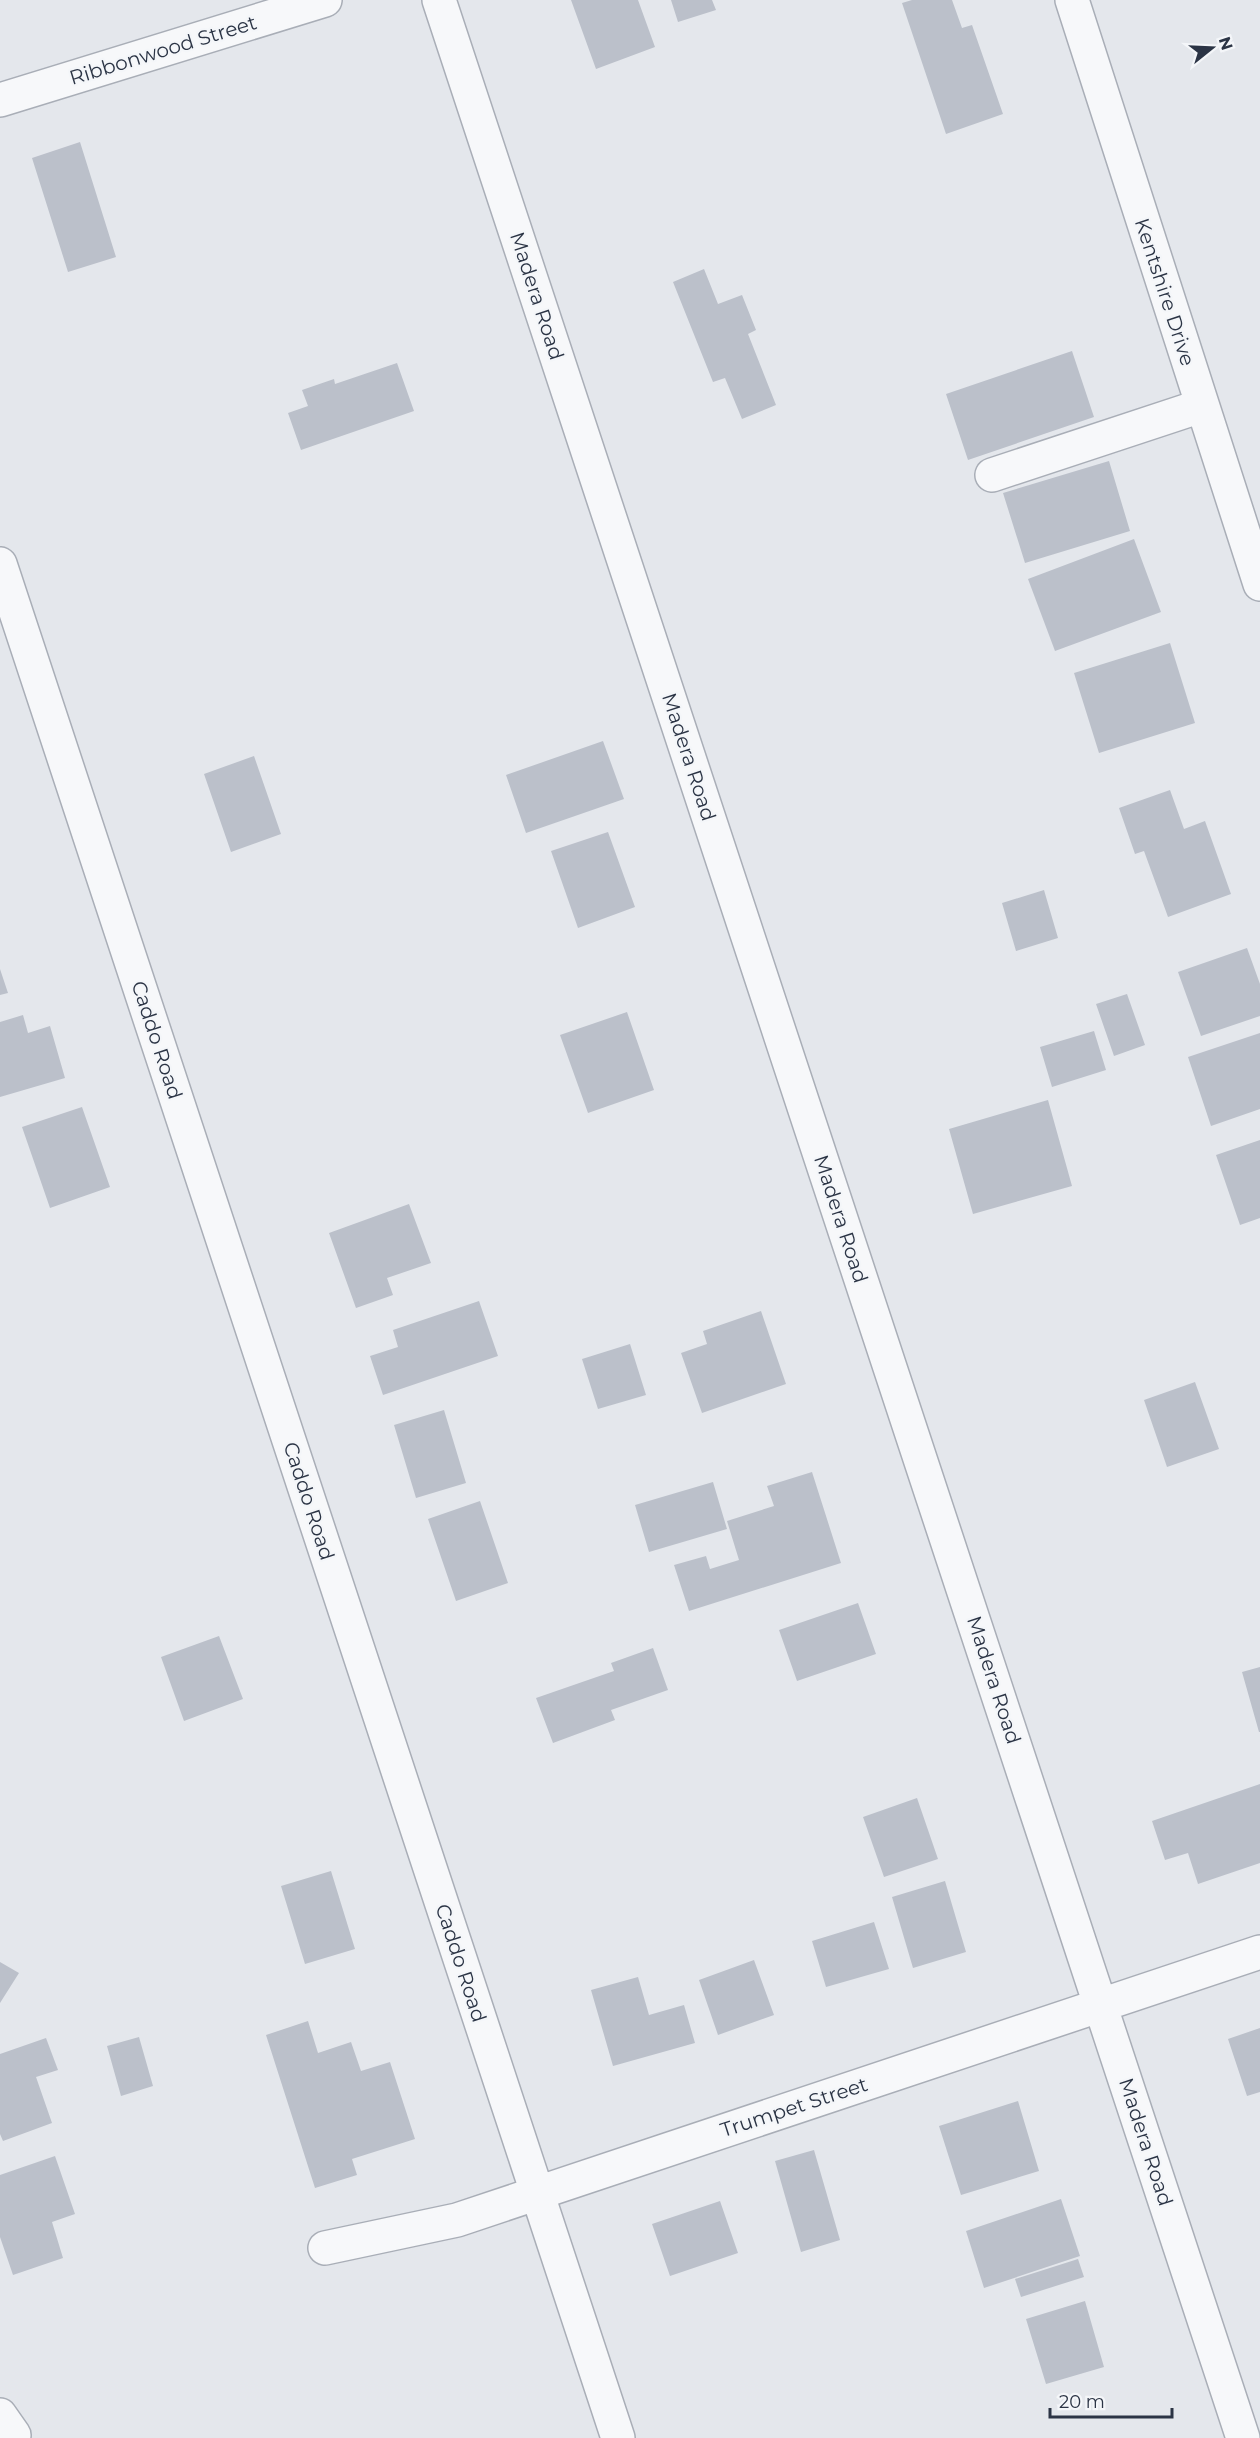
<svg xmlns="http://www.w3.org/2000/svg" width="1260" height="2438" viewBox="0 0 1260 2438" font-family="Montserrat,sans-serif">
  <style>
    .building { fill: #bbc0ca }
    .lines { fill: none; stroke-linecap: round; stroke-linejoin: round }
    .minor-casing { stroke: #a9aeb7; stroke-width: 36 }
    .minor { stroke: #f7f8fa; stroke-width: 33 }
    .labels { text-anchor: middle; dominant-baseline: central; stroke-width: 4.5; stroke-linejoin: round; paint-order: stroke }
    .street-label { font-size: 20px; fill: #2b3445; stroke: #f4f6f9 }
  </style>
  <rect width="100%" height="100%" fill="#e4e7ec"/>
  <!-- building -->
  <path class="building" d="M571,0H638L655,47L596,69Z
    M671,0H712L716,10L678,22Z
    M912,0H952L962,28L972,25L1003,114L946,134L902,3Z
    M80,142L116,257L68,272L32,158Z
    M704,269L718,304L742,295L756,330L748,334L776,405L742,419L725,378L713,382L673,282Z
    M1072,351L1094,417L968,460L946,394Z
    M397,363L414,411L301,450L288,413L308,406L302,390L334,379L335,384Z
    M1109,461L1130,531L1025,563L1003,493Z
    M1134,539L1161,612L1055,651L1028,579Z
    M1170,643L1195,723L1099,753L1074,673Z
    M603,741L624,799L526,833L506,775Z
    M254,756L281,834L231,852L204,774Z
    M1170,790L1184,829L1205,821L1231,894L1168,917L1144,851L1135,854L1119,808Z
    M608,832L635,907L578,928L551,851Z
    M1044,890L1058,938L1016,951L1002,903Z
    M1247,948L1260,984V1016L1201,1036L1178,972Z
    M0,969L8,993L0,995Z
    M1127,994L1145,1045L1114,1056L1096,1004Z
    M627,1012L654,1090L588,1113L560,1035Z
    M23,1015L28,1033L50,1026L65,1078L0,1097V1022Z
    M1094,1031L1106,1070L1052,1087L1040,1047Z
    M1260,1033V1109L1211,1126L1188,1057Z
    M1048,1100L1072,1186L973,1214L949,1129Z
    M82,1107L110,1187L50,1208L22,1127Z
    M1260,1140V1218L1240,1225L1216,1155Z
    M409,1204L431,1263L387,1278L393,1295L356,1308L329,1233Z
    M479,1301L498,1356L383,1395L370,1356L398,1347L393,1330Z
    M761,1311L786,1384L702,1413L681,1353L707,1344L703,1331Z
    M630,1344L646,1395L598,1409L582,1359Z
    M1195,1382L1219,1449L1167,1467L1144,1400Z
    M444,1410L466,1483L416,1498L394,1425Z
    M812,1472L841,1563L689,1611L674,1565L706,1556L710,1569L739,1560L727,1521L774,1506L767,1486Z
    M713,1482L727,1529L649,1552L635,1505Z
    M480,1501L508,1583L456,1601L428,1519Z
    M858,1603L876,1654L797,1681L779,1630Z
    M219,1636L243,1699L184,1721L161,1657Z
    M653,1648L668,1690L611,1710L615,1720L553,1743L536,1698L614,1671L611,1663Z
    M1260,1667V1732H1259L1242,1672Z
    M1260,1784V1863L1198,1884L1188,1853L1165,1860L1152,1821Z
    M917,1798L938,1859L884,1877L863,1817Z
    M331,1871L355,1949L305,1964L281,1886Z
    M945,1881L966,1952L913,1968L892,1897Z
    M874,1922L889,1969L826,1987L812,1941Z
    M754,1960L774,2015L718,2035L699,1980Z
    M0,1962L19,1973L0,2003Z
    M638,1977L649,2015L684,2005L695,2043L613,2066L591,1990Z
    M308,2021L318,2053L351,2042L361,2071L390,2062L415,2139L352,2159L357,2175L315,2188L266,2035Z
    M1260,2028V2092L1247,2096L1228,2039Z
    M139,2037L153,2086L121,2096L107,2046Z
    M46,2038L58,2070L36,2077L52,2123L3,2141L0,2134V2054Z
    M1018,2101L1039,2171L961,2195L939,2126Z
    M814,2150L840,2240L801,2252L775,2161Z
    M55,2156L75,2214L52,2222L63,2258L13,2275L0,2237V2175Z
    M1061,2199L1080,2256L984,2288L966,2231Z
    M720,2201L738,2253L670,2276L652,2224Z
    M1078,2259L1084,2277L1021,2297L1015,2279Z
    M1085,2301L1104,2367L1046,2384L1026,2319Z"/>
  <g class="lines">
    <defs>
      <path id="minor" d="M439,0L1243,2438
        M1072,0L1260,584
        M0,100L325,0
        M992,475L1201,406
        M0,564L618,2438
        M325,2248L457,2220L1260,1952
        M0,2415L14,2435L11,2438"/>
    </defs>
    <!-- minor casing -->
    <use href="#minor" class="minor-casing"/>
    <!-- minor -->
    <use href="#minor" class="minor"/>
  </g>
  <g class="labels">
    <!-- street labels -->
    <g class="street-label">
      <text transform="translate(163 50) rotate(-17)">Ribbonwood Street</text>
      <text transform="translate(1165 292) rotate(72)">Kentshire Drive</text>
      <text transform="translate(537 296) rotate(72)">Madera Road</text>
      <text transform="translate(689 757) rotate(72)">Madera Road</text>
      <text transform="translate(157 1040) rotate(72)">Caddo Road</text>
      <text transform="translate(841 1219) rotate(72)">Madera Road</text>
      <text transform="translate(309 1501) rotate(72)">Caddo Road</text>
      <text transform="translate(994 1680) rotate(72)">Madera Road</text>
      <text transform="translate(461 1963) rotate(72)">Caddo Road</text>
      <text transform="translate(794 2107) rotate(-18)">Trumpet Street</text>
      <text transform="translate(1146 2142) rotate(72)">Madera Road</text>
    </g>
  </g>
  <!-- north arrow -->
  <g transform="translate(1212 48) rotate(72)" stroke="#f4f6f9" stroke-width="4.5" paint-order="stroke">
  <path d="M0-4.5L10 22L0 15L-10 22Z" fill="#2b3445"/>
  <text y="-9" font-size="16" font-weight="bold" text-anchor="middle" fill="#2b3445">N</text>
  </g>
  <!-- scale -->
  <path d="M1050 2408v9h122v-9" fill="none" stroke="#2b3445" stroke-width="3"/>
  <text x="1059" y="2408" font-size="18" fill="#2b3445" stroke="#f4f6f9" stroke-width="4.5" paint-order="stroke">20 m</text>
</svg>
